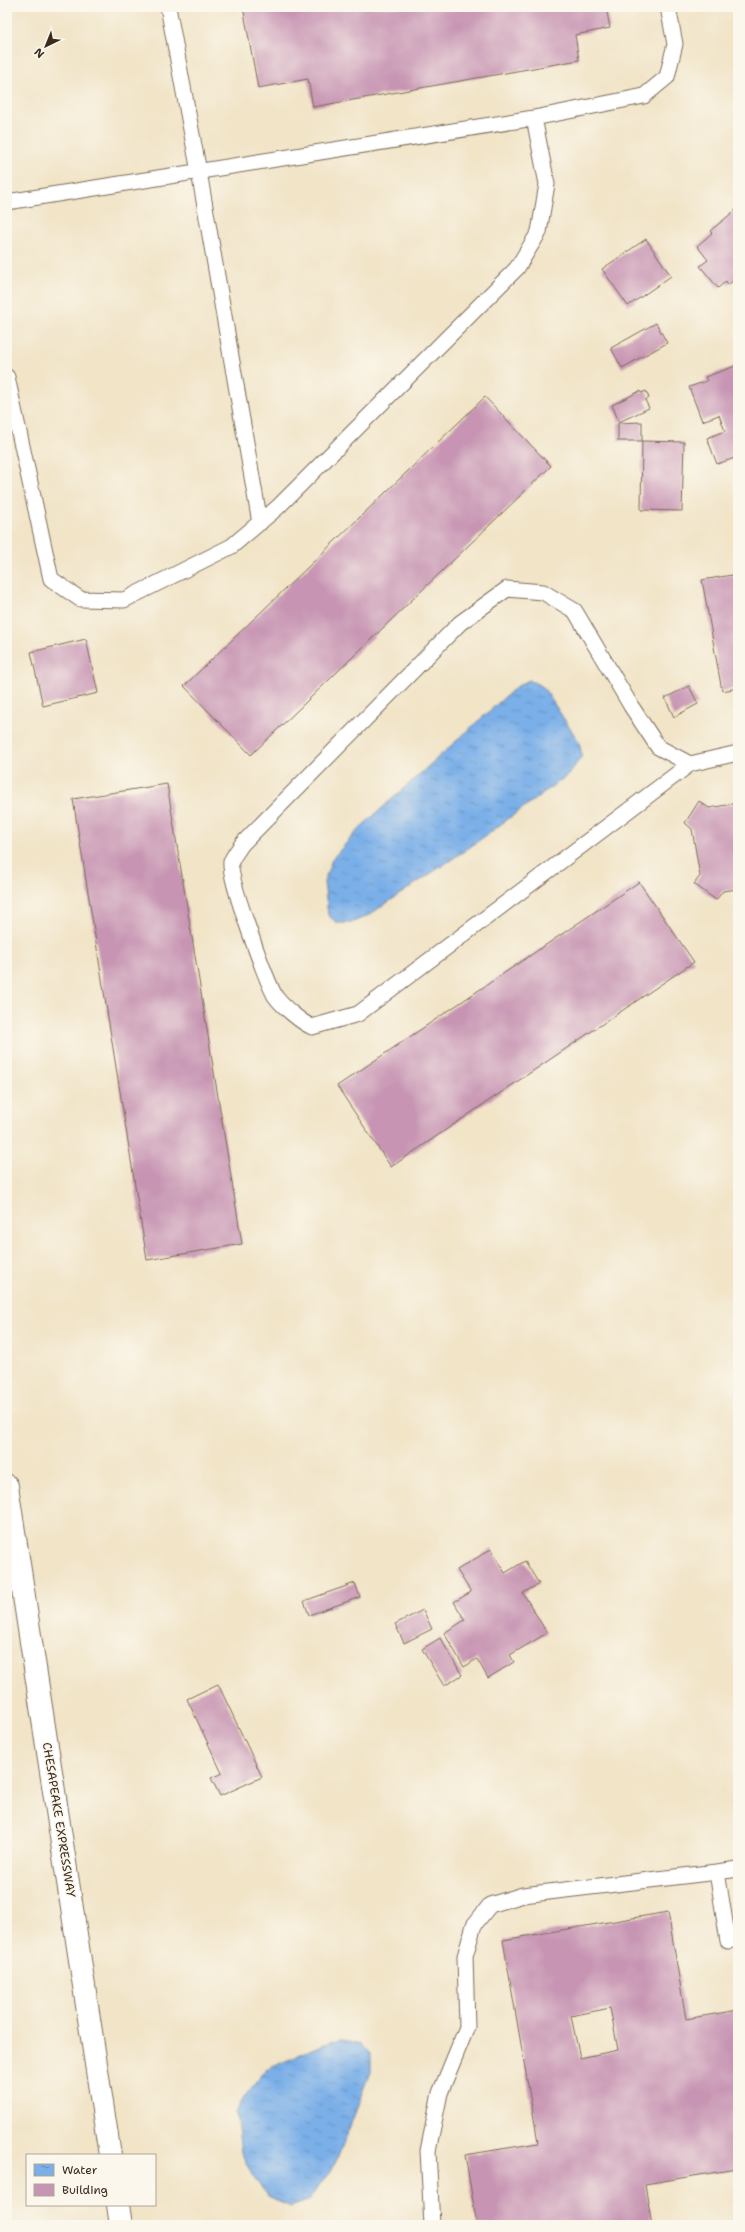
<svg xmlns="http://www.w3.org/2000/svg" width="745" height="2232" viewBox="0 0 745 2232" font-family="'Shantell Sans',sans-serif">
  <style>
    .water { fill: url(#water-ripples); stroke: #5a6c83 }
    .building { fill: #c795b3; fill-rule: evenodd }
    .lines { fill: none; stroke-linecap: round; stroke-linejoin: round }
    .lane-casing { stroke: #7b6b59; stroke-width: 17 }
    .highway-casing { stroke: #7b6b59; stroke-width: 24 }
    .lane { stroke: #fff; stroke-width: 15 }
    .highway { stroke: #fff; stroke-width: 22 }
    .labels { text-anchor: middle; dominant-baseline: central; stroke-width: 3.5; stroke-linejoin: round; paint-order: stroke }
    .street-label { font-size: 12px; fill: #3b2a1e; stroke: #fbf7ec }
  </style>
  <defs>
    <pattern id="water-ripples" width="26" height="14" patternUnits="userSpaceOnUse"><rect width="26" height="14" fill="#7aafe8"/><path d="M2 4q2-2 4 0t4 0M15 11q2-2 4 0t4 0" fill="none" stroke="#658fbb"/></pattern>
  </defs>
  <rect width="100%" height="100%" fill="#fbf7ec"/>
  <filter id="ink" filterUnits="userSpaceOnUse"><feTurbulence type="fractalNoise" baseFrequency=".025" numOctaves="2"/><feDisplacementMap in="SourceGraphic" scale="8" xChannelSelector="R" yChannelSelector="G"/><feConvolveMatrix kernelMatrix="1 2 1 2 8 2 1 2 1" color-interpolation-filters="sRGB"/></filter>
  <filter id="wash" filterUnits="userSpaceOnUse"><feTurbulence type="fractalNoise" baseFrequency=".012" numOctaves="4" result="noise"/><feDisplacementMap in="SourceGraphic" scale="16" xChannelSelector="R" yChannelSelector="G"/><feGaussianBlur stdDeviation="0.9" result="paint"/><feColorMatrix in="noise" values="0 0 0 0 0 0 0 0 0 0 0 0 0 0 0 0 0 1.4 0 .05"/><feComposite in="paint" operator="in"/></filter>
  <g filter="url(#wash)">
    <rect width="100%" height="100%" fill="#f1e4c7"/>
    <!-- water -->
    <path class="water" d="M529,680L543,687L579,742L582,756L569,774L470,847L369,915L351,923H337L328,915L324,882L332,859L360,828L516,687Z
      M339,2039L361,2044L371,2055V2072L336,2162L310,2200L291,2207L270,2198L253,2177L241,2152L236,2114L241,2101L266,2070L314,2048Z"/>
    <g id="blocks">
      <!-- building -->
      <path class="building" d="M243,7H606L610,28L575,35L579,60L313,107L308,79L258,88Z
        M738,208V276L728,285L726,281L718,288L700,266L708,260L697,246L712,233L710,231Z
        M646,239L671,276L628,306L602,269Z
        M656,323L667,343L622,368L611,348Z
        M738,365V467L735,458L717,464L707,438L725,431L719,415L702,421L689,387L707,381L705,377Z
        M640,391L641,393L646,391L649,398L645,400L649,408L619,422L612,405Z
        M485,397L551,466L251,755L184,686Z
        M642,422V441L684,442L682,511L641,510L642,441H618V423Z
        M738,574V688L722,691L702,580Z
        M86,639L98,693L43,706L31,652Z
        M689,686L698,704L674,717L665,698Z
        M167,784L242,1244L147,1260L73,799Z
        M699,801L709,808L738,803V889L723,891L716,900L694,884L700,876L692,829L685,823Z
        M639,882L694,962L391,1167L337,1086Z
        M491,1549L505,1573L525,1561L539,1584L523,1593L547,1633L510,1655L514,1662L488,1678L477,1659L464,1667L444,1633L465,1620L454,1602L471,1592L457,1570Z
        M355,1583L360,1597L309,1615L304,1601Z
        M423,1610L432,1629L404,1643L395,1624Z
        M440,1638L462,1675L444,1686L422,1649Z
        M218,1684L262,1777L220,1796L211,1778L222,1773L187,1699Z
        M668,1912L686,2019L738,2010V2175L736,2169L645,2184L652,2225H477L465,2155L538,2143L503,1940ZM610,2008L618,2050L580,2058L571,2016Z"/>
    </g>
  </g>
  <g filter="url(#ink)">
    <use href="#blocks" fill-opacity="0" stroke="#7b6b59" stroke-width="1"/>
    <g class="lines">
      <defs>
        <path id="lane" d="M168,7L199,172L260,523
          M7,202L534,118
          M7,377L51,579L80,599L124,600L232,546L278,507L517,268L539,232L547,184L534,118L644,96L667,77L675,44L668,7
          M690,764L658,747L631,706L575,611L543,592L507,589L460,623L242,844C239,849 233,856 231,862C228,878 266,979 275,996C282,1006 301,1022 312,1027L358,1014L690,764L738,753
          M738,1869L717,1872L728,1941L738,1939
          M432,2225L428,2151L440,2093L467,2027L465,1956L474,1925L490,1905L523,1895L717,1872"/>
        <path id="highway" d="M7,1486L110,2155
          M118,2205L121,2225"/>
      </defs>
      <!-- lane casing -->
      <use href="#lane" class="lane-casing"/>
      <!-- highway casing -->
      <use href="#highway" class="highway-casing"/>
      <!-- lane -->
      <use href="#lane" class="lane"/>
      <!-- highway -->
      <use href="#highway" class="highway"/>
    </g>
  </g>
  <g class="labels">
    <!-- street labels -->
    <g class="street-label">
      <text transform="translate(59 1820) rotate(81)">CHESAPEAKE EXPRESSWAY</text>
    </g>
  </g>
  <!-- margin -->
  <rect width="745" height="2232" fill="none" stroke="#fbf7ec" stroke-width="24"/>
  <!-- legend -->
  <rect x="26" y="2154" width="130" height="52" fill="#fbf7ec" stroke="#aea59a"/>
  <rect x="34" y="2164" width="20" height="12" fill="url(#water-ripples)" stroke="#aea59a"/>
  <text x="62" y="2174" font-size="12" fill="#3b2a1e">Water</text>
  <rect x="34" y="2184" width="20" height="12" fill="#c795b3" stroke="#aea59a"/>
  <text x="62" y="2194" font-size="12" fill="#3b2a1e">Building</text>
  <!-- north arrow -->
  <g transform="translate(46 46) rotate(223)" stroke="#fbf7ec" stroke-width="3" paint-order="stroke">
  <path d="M0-3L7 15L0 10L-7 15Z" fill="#3b2a1e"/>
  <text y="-6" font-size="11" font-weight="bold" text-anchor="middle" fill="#3b2a1e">N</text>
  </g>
</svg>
